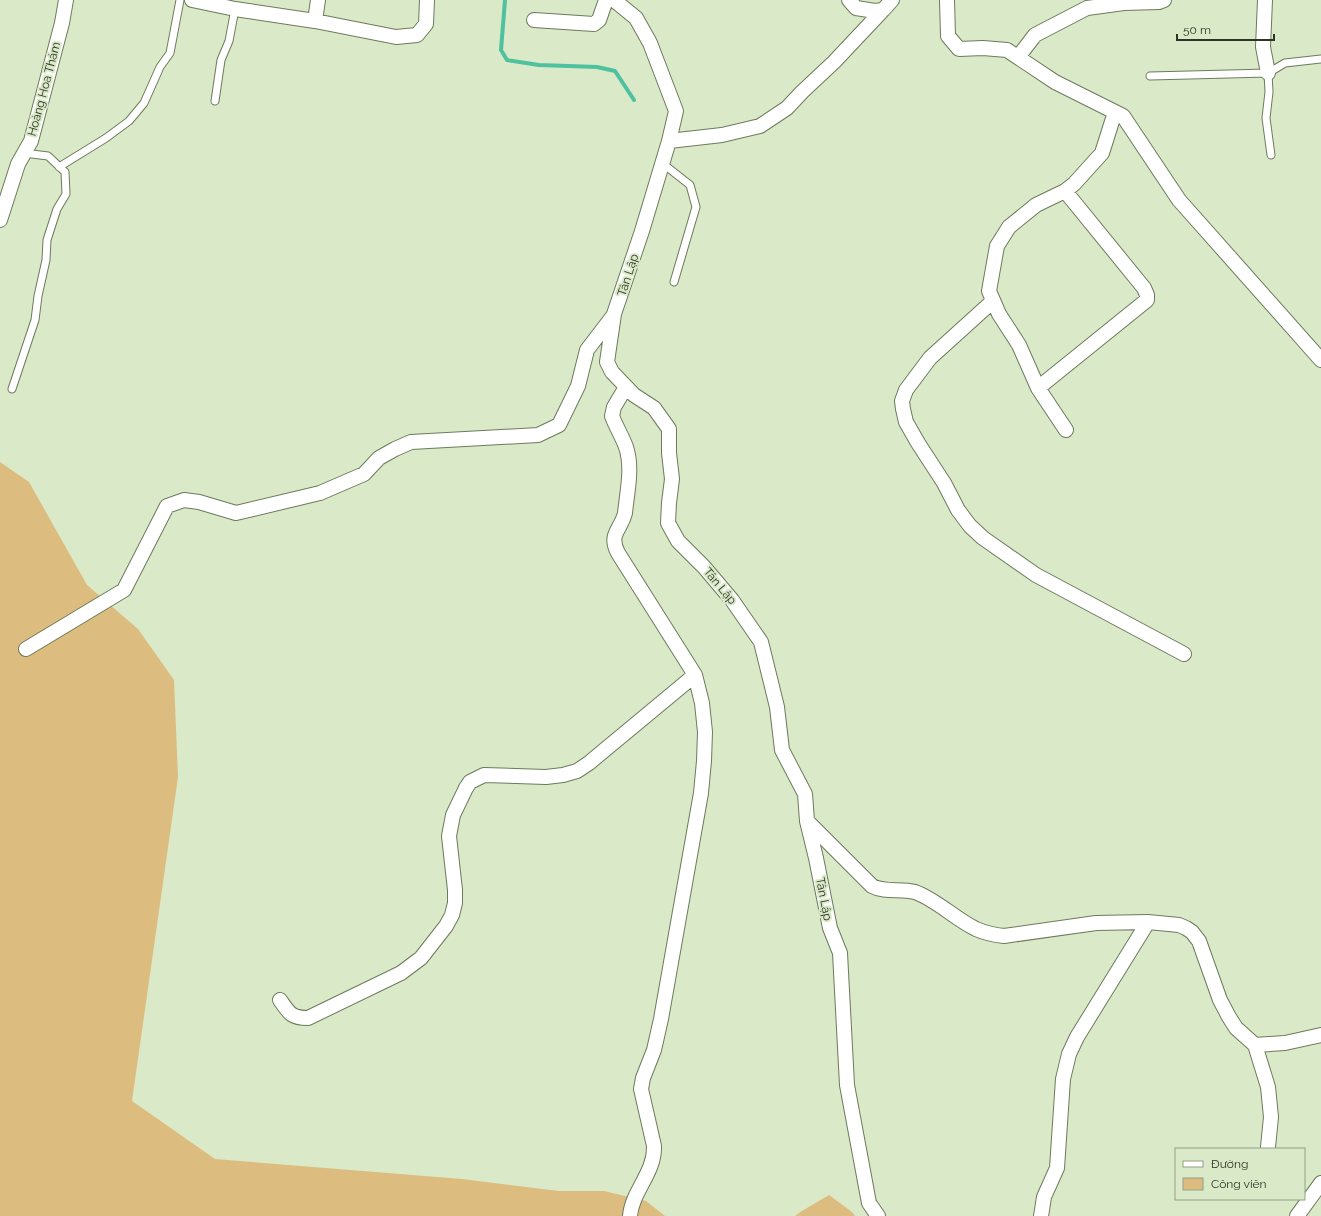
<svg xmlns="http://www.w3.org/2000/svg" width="1321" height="1216" viewBox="0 0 1321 1216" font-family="Raleway,sans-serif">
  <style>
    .green { fill: #dcbd7f }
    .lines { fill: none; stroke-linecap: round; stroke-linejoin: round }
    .stream { stroke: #4ec19f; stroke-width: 4 }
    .service-casing { stroke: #6d7a5c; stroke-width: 9 }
    .minor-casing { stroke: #6d7a5c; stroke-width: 16 }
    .service { stroke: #fff; stroke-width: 7 }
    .minor { stroke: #fff; stroke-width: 14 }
    .labels { text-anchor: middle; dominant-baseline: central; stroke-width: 4; stroke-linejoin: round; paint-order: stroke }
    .street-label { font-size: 12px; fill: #2d3326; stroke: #dae9c7 }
  </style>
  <rect width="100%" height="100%" fill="#dae9c7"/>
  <!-- green -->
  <path class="green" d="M0,462L29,482L87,585L138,629L174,680L178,777L132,1101L215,1159L462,1179L559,1191H604L646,1201L665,1216H0Z
    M829,1195L852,1212L855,1216H795L802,1211Z"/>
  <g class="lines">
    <!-- stream -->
    <path class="stream" d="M505,0L501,50L507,60L539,65L597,67L615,71L634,100"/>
    <defs>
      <path id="service" d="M1268,73L1269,92L1266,118L1271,155
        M1150,76L1268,73L1285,63L1321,59
        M215,101L221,60L229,41L235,9
        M662,163L690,185L696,207L674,282
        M59,167L106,138L129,121L144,103L160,67L170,53L180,0
        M12,389L35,320L38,296L46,260L47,240L57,209L66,194L65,172L48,156L24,153"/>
      <path id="minor" d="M192,0L235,9L315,21L396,37L417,35L426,24L427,0
        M614,0L636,18L650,43L676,111L669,141L642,231L614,314L607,362L612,372L634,395L654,408L669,429V453L672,479L669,503L668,523L678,541L704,567L732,600L761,642L777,707L782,750L805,794L807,821L816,858L830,928L840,953L847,1085L869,1203L878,1216
        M849,0L856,8L875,11L883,10L892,0
        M947,0L948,36L959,49L983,48L1007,50L1055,82L1123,116L1179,200L1321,360
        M1265,0L1263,47L1268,73
        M534,20L594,24L599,20L606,0
        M315,21L318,0
        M1018,57L1035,35L1087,8L1124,3L1159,2L1164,0
        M669,141L722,135L760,126L787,108L802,92L834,62L883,10
        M0,220L18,164L31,141L62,23L66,0
        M993,301L930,358L906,390L902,401L903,409L906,422L918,443L944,483L958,510L970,526L983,538L1036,575L1184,654
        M626,387L614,407L612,416C616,427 622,436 626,447C633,468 627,492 625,513C621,530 608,534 618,553L695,675L702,703L705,732L704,761L701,793L661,1019L654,1050L643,1078L641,1089L654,1146C655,1173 632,1191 630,1216
        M1038,388L1147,300V295L1144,288L1065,191
        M1066,430L1038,388L1019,345L999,314L989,291L997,246L1009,227L1036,205L1065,191L1074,184L1102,153L1115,112
        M26,649L124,590L167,506L184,500L199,502L236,513L320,493L364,474L379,458L395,449L411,442L538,435L559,425L578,386L587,350L613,316
        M808,822L872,886C885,893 901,888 915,892C937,900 955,919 976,929C985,933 994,935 1004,936L1096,923L1148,922L1179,925L1186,928L1192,932L1199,941L1220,1000L1229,1017L1236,1028L1255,1045L1268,1087L1271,1117L1268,1147
        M280,1000C289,1013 291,1018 308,1018L401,973L421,958L446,926L452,915L455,903V890L449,836L453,815L466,788L470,782L484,775L546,777L563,775L577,771L589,763L695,675
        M1255,1045L1285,1043L1321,1035
        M1041,1216L1042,1210L1044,1197L1057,1168L1063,1079L1069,1054L1077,1037L1148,922
        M1297,1216L1321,1183"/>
    </defs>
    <!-- service casing -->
    <use href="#service" class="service-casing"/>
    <!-- minor casing -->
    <use href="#minor" class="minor-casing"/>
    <!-- service -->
    <use href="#service" class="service"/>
    <!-- minor -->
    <use href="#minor" class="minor"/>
  </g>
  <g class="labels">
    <!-- street labels -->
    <g class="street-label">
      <text transform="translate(44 89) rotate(-75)">Hoàng Hoa Thám</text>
      <text transform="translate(628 275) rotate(-72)">Tân Lập</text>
      <text transform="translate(720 586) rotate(50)">Tân Lập</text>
      <text transform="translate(824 899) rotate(79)">Tân Lập</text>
    </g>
  </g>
  <!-- legend -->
  <rect x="1175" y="1148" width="130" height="52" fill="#dae9c7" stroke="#95a087"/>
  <rect x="1183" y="1161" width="20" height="6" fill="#ffffff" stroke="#95a087"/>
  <text x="1211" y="1168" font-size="12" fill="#2d3326">Đường</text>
  <rect x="1183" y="1178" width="20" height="12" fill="#dcbd7f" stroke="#95a087"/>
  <text x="1211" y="1188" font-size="12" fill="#2d3326">Công viên</text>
  <!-- scale -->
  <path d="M1177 34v6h97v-6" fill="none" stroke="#2d3326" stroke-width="2"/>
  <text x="1183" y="34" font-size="12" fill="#2d3326" stroke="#dae9c7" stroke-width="3" paint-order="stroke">50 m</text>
</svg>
